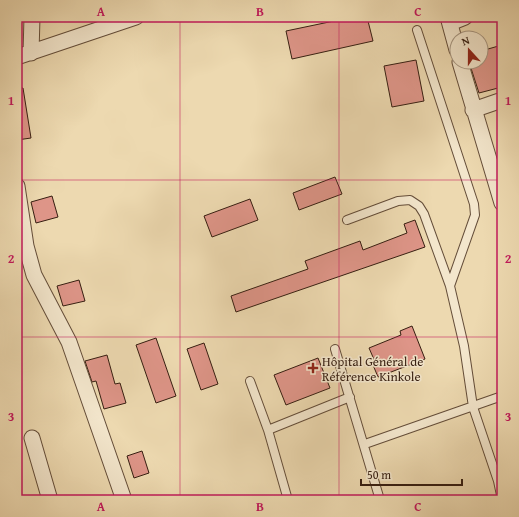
<svg xmlns="http://www.w3.org/2000/svg" width="519" height="517" viewBox="0 0 519 517" font-family="'Gentium Book Plus',serif">
  <style>
    .building { fill: #de9588; stroke: #361e11 }
    .lines { fill: none; stroke-linecap: round; stroke-linejoin: round }
    .service-casing { stroke: #644d39; stroke-width: 10 }
    .minor-casing { stroke: #644d39; stroke-width: 17 }
    .service { stroke: #f3e6cc; stroke-width: 8 }
    .minor { stroke: #f3e6cc; stroke-width: 15 }
    .grid { fill: none; stroke: #c2185b; stroke-width: 1; stroke-opacity: 0.55 }
    .poi-dot { fill: #8f2418; stroke: #f3e6cc; stroke-width: 1.5 }
    .labels { text-anchor: middle; dominant-baseline: central; stroke-width: 3; stroke-linejoin: round; paint-order: stroke }
    .poi-label { font-size: 13px; fill: #361e11; stroke: #f3e6cc; text-anchor: start }
    .neatline { fill: none; stroke: #c2185b; stroke-width: 1.5 }
    .grid-label { font-size: 13px; text-anchor: middle; font-weight: bold; fill: #c2185b }
  </style>
  <rect width="100%" height="100%" fill="#edd9b0"/>
  <filter id="stains"><feTurbulence type="fractalNoise" baseFrequency=".005" numOctaves="4"/><feColorMatrix values="0 0 0 0 .2 0 0 0 0 .09 0 0 0 0 .02 0 0 0 .5 -.17"/></filter>
  <radialGradient id="worn" r=".72"><stop offset=".6" stop-color="#630" stop-opacity="0"/><stop offset="1" stop-color="#630" stop-opacity=".3"/></radialGradient>
  <!-- building -->
  <path class="building" d="M353,17H367L373,41L292,59L286,31Z
    M502,45V87L479,93L469,62H481V51Z
    M416,60L424,101L392,107L384,66Z
    M23,88L31,138L17,140V89Z
    M335,177L342,194L299,210L293,193Z
    M52,196L58,217L36,223L31,202Z
    M250,199L258,220L212,237L204,216Z
    M415,220L425,247L236,312L231,296L308,269L305,261L360,241L363,250L407,233L404,224Z
    M79,280L85,301L63,306L57,286Z
    M412,326L425,359L378,377L373,365L376,364L369,348L401,335L400,331Z
    M156,338L176,396L156,403L136,345Z
    M204,343L218,384L201,390L187,349Z
    M107,355L115,384L120,383L126,403L104,409L96,381L92,382L85,361Z
    M318,358L330,388L286,405L274,375Z
    M142,451L149,473L134,478L127,456Z"/>
  <g class="lines">
    <defs>
      <path id="service" d="M417,30L474,204L475,215L450,286
        M347,220L398,201L410,200L419,206L424,214L450,286L464,346L473,407L498,481L502,500
        M335,349L380,500
        M250,381L268,430L288,500
        M268,430L350,397
        M365,444L502,396"/>
      <path id="minor" d="M448,17L457,50
        M450,23L465,17
        M31,53L32,17
        M17,57L136,17
        M460,62L502,203
        M473,110L502,100
        M17,186L26,246L34,275L69,342L124,500
        M32,438L50,500"/>
    </defs>
    <!-- service casing -->
    <use href="#service" class="service-casing"/>
    <!-- minor casing -->
    <use href="#minor" class="minor-casing"/>
    <!-- service -->
    <use href="#service" class="service"/>
    <!-- minor -->
    <use href="#minor" class="minor"/>
  </g>
  <!-- grid -->
  <path class="grid" d="M180,17V500M339,17V500M17,180H502M17,337H502"/>
  <!-- markers -->
  <path class="poi-dot" d="M311 362h4v4h4v4h-4v4h-4v-4h-4v-4h4z"/>
  <g class="labels">
    <!-- poi labels -->
    <g class="poi-label">
      <text x="322" y="361">Hôpital Général de<tspan x="322" dy="15">Référence Kinkole</tspan></text>
    </g>
  </g>
  <!-- margin -->
  <rect width="519" height="517" fill="none" stroke="#edd9b0" stroke-width="44"/>
  <!-- north arrow -->
  <g transform="translate(469 50) rotate(339)"><circle r="19" fill="#f3e6cc" stroke="#a79681"/>
  <path d="M0-3L7 15L0 10L-7 15Z" fill="#8f2418"/>
  <text y="-6" font-size="11" font-weight="bold" text-anchor="middle" fill="#361e11">N</text>
  </g>
  <!-- scale -->
  <path d="M361 479v6h101v-6" fill="none" stroke="#361e11" stroke-width="2"/>
  <text x="367" y="479" font-size="12" fill="#361e11" stroke="#f3e6cc" stroke-width="3" paint-order="stroke">50 m</text>
  <rect x="22" y="22" width="475" height="473" class="neatline"/>
  <g class="grid-label">
    <text x="101" y="16">A</text>
    <text x="260" y="16">B</text>
    <text x="418" y="16">C</text>
    <text x="11" y="105">1</text>
    <text x="508" y="105">1</text>
    <text x="11" y="263">2</text>
    <text x="508" y="263">2</text>
    <text x="11" y="421">3</text>
    <text x="508" y="421">3</text>
    <text x="101" y="511">A</text>
    <text x="260" y="511">B</text>
    <text x="418" y="511">C</text>
  </g>
  <rect width="100%" height="100%" filter="url(#stains)"/>
  <rect width="100%" height="100%" fill="url(#worn)"/>
</svg>
